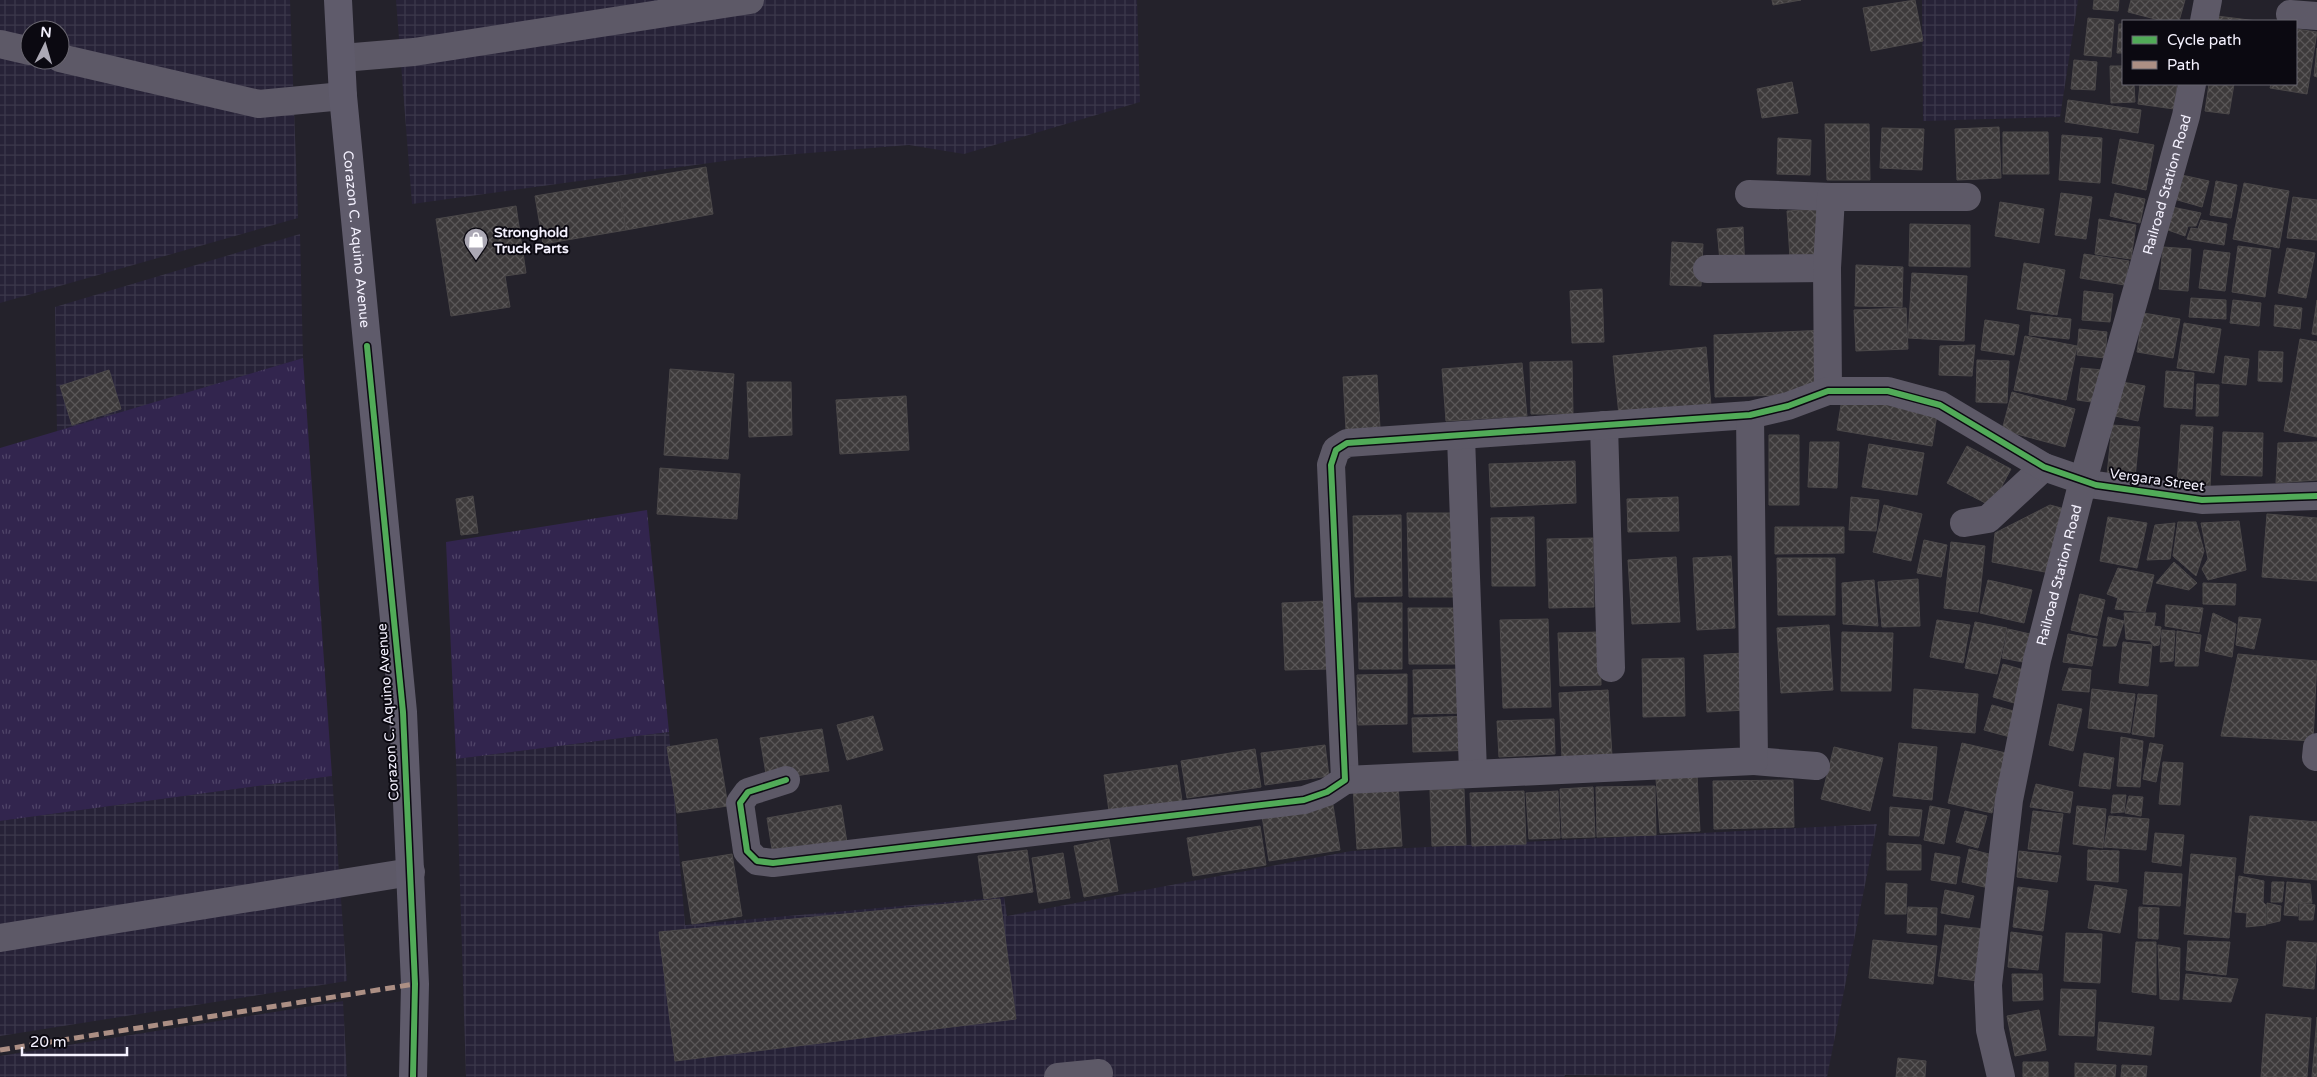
<svg xmlns="http://www.w3.org/2000/svg" width="2317" height="1077" viewBox="0 0 2317 1077" font-family="'Varela Round',sans-serif">
  <style>
    .industrial { fill: url(#industrial-grid); fill-rule: evenodd }
    .grass { fill: url(#grass-tufts) }
    .building { fill: url(#building-cross-hatch); stroke: #4b4849 }
    .lines { fill: none; stroke-linecap: round; stroke-linejoin: round }
    .minor { stroke: #5d5967; stroke-width: 28 }
    .major { stroke: #5f5b6b; stroke-width: 28 }
    .quiet { stroke: #ac8f84; stroke-width: 5; stroke-dasharray: 10 5; stroke-linecap: butt }
    .cycleway-casing { stroke: #0b0911; stroke-width: 9 }
    .cycleway { stroke: #51ab58; stroke-width: 6 }
    .labels { text-anchor: middle; dominant-baseline: central; stroke-width: 4; stroke-linejoin: round; paint-order: stroke }
    .street-label { font-size: 14px; fill: #f5f2ff; stroke: #0b0911 }
    .poi-label { font-size: 14px; font-weight: bold; fill: #f5f2ff; stroke: #0b0911; text-anchor: start }
  </style>
  <defs>
    <pattern id="industrial-grid" width="8" height="8" patternUnits="userSpaceOnUse" patternTransform="scale(1.25)"><rect width="8" height="8" fill="#272237"/><path d="M0 4h8M4 0v8" fill="none" stroke="#3c384b"/></pattern>
    <pattern id="grass-tufts" width="24" height="20" patternUnits="userSpaceOnUse" patternTransform="scale(1.25)"><rect width="24" height="20" fill="#32254e"/><path d="M3 7l-1-3M5 7V3M7 7l1-3M15 17l-1-3M17 17v-4M19 17l1-3" fill="none" stroke="#504569"/></pattern>
    <pattern id="building-cross-hatch" width="8" height="8" patternUnits="userSpaceOnUse" patternTransform="scale(1.25)"><rect width="8" height="8" fill="#3d3a3b"/><path d="M0 0l8 8M0 8l8-8" fill="none" stroke="#5a5758"/></pattern>
  </defs>
  <rect width="100%" height="100%" fill="#24222b"/>
  <!-- industrial -->
  <path class="industrial" d="M0,0H290L298,218L0,303ZM30,30H60V60H30Z
    M396,0H1137L1140,102L964,154L909,145L746,158L412,204Z
    M1922,0H2078L2060,117L1923,121Z
    M300,234L303,358L57,432L55,307Z
    M669,732L685,925L1004,897L1007,916L1351,851L1877,824L1827,1077L1565,1075L1564,1077H466L456,759Z
    M332,776L347,981L0,1036V821Z
    M343,1001L347,1077H0V1056Z"/>
  <!-- grass -->
  <path class="grass" d="M303,358L332,776L0,821V448Z
    M647,510L669,732L456,759L446,542Z"/>
  <!-- building -->
  <path class="building" d="M1772,0H1801L1773,5Z
    M1915,0L1923,41L1871,51L1863,8Z
    M2094,0H2119L2118,11L2093,9Z
    M2131,0H2185L2179,21H2163L2128,12Z
    M2217,16L2257,21H2216Z
    M2088,18L2114,20L2111,57L2084,55Z
    M2119,24H2123V53H2117Z
    M2296,29L2317,32L2307,94L2270,88L2271,84H2296Z
    M2317,48V77L2314,76Z
    M2074,60L2097,62L2095,90L2071,89Z
    M2110,66H2123V84H2134L2135,102L2111,103Z
    M1792,82L1798,113L1762,118L1757,89Z
    M2140,84H2177L2174,109L2138,104Z
    M2209,84H2234L2229,114L2205,111Z
    M2068,100L2141,110L2138,133L2065,122Z
    M1825,124H1869L1870,180H1827Z
    M1999,127L2001,178L1957,180L1955,129Z
    M1882,128L1924,129L1922,170L1880,168Z
    M2003,132H2048L2049,174H2003Z
    M2062,135L2102,138L2100,183L2059,180Z
    M1778,138L1811,140L1810,175L1777,174Z
    M2120,139L2154,145L2146,190L2112,183Z
    M706,167L713,214L626,230L618,182Z
    M2177,174L2209,181L2202,207L2174,199Z
    M2216,181L2237,185L2231,218L2210,215Z
    M618,182L626,230L543,244L535,196Z
    M2244,183L2289,191L2279,248L2233,239Z
    M2061,193L2092,197L2086,239L2055,235Z
    M2115,193L2145,199L2140,223L2110,216Z
    M2293,197L2317,200V240L2287,238Z
    M2000,202L2044,209L2039,243L1995,236Z
    M516,206L526,273L505,276L510,307L451,316L436,219Z
    M2172,207L2201,213L2196,226H2188L2185,236L2168,230Z
    M1817,209L1819,257L1790,258L1787,211Z
    M2099,219L2136,225L2131,259L2095,254Z
    M2201,220L2227,224L2224,245L2187,239L2191,228L2198,229Z
    M1910,224L1970,225V267L1909,266Z
    M1743,227L1745,270L1721,272L1717,229Z
    M1672,242L1703,244L1701,286L1670,285Z
    M2238,246L2271,250L2265,297L2232,292Z
    M2163,247L2191,249L2188,291L2159,289Z
    M2287,248L2315,253L2306,298L2278,293Z
    M2204,250L2230,253L2225,291L2199,288Z
    M2084,254L2129,261L2125,285L2080,278Z
    M2024,263L2065,270L2057,315L2017,309Z
    M1856,265L1903,267L1902,307L1855,306Z
    M1912,273L1967,276L1964,341L1908,338Z
    M1602,289L1604,342L1572,343L1570,291Z
    M2084,291L2113,294L2110,322L2082,320Z
    M2191,298L2226,300V319L2189,317Z
    M2233,300L2261,303L2259,326L2230,323Z
    M2317,300V335L2312,334Z
    M2275,305L2302,308L2300,329L2274,326Z
    M1906,308L1908,349L1856,351L1854,310Z
    M2143,313L2180,319L2173,358L2137,352Z
    M2031,315L2071,319L2069,339L2029,335Z
    M1985,320L2019,325L2014,355L1981,350Z
    M2184,323L2221,329L2214,373L2177,368Z
    M2079,329L2107,332L2105,358L2077,355Z
    M1827,330L1813,385L1785,395L1715,397L1714,335Z
    M2025,336L2077,346L2066,400L2014,390Z
    M2300,339L2317,342V437L2284,431Z
    M1975,345L1972,376L1939,375L1940,346Z
    M1706,347L1711,406L1619,415L1613,356Z
    M2259,351L2283,352L2282,382L2258,381Z
    M2225,356L2249,359L2246,385L2222,383Z
    M1977,360L2009,361L2007,403L1976,402Z
    M1572,361L1573,414H1531L1530,362Z
    M1522,363L1527,416L1446,421L1442,369Z
    M2081,368L2103,370L2099,403L2077,400Z
    M670,369L734,374L728,459L664,455Z
    M109,370L121,409L72,425L60,386Z
    M2166,371L2194,373L2192,409L2164,407Z
    M1377,375L1380,428L1346,430L1343,377Z
    M747,382H791L792,435L749,437Z
    M2122,382L2145,386L2138,421L2115,416Z
    M2197,384L2219,385L2218,416H2196Z
    M2012,392L2075,409L2065,447L2002,430Z
    M1843,393L1938,408L1932,446L1837,430Z
    M906,396L909,450L840,454L836,400Z
    M2112,425L2140,427L2135,478L2107,475Z
    M2181,425L2213,427L2210,487L2177,485Z
    M2223,432L2263,433L2262,476L2221,475Z
    M1769,435H1799V505H1769Z
    M1810,442H1839L1837,488L1808,487Z
    M2317,442V480L2276,483L2278,443Z
    M1869,444L1924,453L1917,495L1862,487Z
    M1967,446L2011,469L1991,506L1947,483Z
    M1575,461L1576,503L1491,507L1489,464Z
    M660,468L740,474L737,519L657,514Z
    M473,496L478,533L461,535L456,499Z
    M1678,497L1679,531L1628,532L1627,499Z
    M1851,497L1879,500L1876,531L1849,530Z
    M1884,505L1922,514L1911,561L1873,552Z
    M2050,505L2065,509L2050,573L1992,562L1995,533Z
    M1407,513H1460L1461,597H1409Z
    M2267,514L2317,518V581L2262,577Z
    M1401,515L1402,596L1355,597L1353,516Z
    M1534,517L1535,586H1492L1491,518Z
    M2108,517L2147,523L2137,568L2100,561Z
    M2239,521L2246,570L2208,580L2202,569L2208,559L2201,523Z
    M2178,522H2196L2204,551L2196,576L2173,556Z
    M2175,523L2170,559L2147,560L2155,525Z
    M1775,527H1844V553L1775,554Z
    M1593,538L1594,607L1549,608L1547,539Z
    M1924,540L1947,545L1941,577L1917,573Z
    M1951,542L1985,546L1978,612L1944,608Z
    M1731,556L1735,628L1697,630L1693,558Z
    M1676,557L1680,622L1632,624L1628,560Z
    M1777,558H1835V615H1778Z
    M2174,562L2197,583L2189,590L2156,583Z
    M2118,568L2154,575L2145,612L2115,609L2118,598L2107,594Z
    M1918,579L1920,626L1882,627L1878,582Z
    M1874,580L1878,626L1843,624L1842,583Z
    M1988,580L2032,590L2024,623L1980,613Z
    M2203,583L2236,584L2235,605L2203,604Z
    M2080,594L2105,600L2097,636L2071,630Z
    M1326,601L1329,669L1285,670L1282,603Z
    M1358,603H1402V669H1359Z
    M2166,605L2203,608L2199,632L2165,626Z
    M1408,608H1461L1463,664H1409Z
    M2124,613H2156L2154,626L2161,627L2159,645L2154,646L2150,641L2126,639Z
    M2213,613L2236,624L2232,657L2205,651Z
    M2108,617L2124,621L2116,646H2103Z
    M2239,617L2261,619L2254,649L2236,645Z
    M1548,619L1551,707L1503,708L1500,620Z
    M1937,620L1970,625L1963,663L1930,657Z
    M1975,622L2007,628L1997,674L1965,668Z
    M1829,625L1833,690L1781,693L1777,628Z
    M2008,629L2039,636L2033,664L2002,658Z
    M2162,630L2175,631L2173,661L2160,662Z
    M2177,631L2201,635L2198,666H2175Z
    M1600,632L1601,685L1560,686L1558,633Z
    M1842,632L1893,633L1891,691H1841Z
    M2068,634L2097,639L2092,666L2063,662Z
    M2123,642L2152,645L2148,686L2119,683Z
    M1745,653L1748,710L1707,712L1704,655Z
    M2238,654L2317,661L2313,741L2221,736Z
    M1684,658L1685,716L1643,717L1642,659Z
    M2003,664L2031,672L2021,705L1993,697Z
    M2069,668L2091,670L2089,692L2062,690Z
    M1466,669V713L1414,714L1413,670Z
    M1407,674V724L1358,725L1357,675Z
    M1914,689L1978,694L1975,733L1912,728Z
    M2092,689L2135,694L2130,733L2088,728Z
    M1608,690L1612,756L1562,758L1559,693Z
    M2138,694L2157,695L2154,737L2132,734Z
    M2058,704L2082,709L2073,751L2049,745Z
    M1992,705L2017,712L2010,737L1984,730Z
    M873,716L883,750L847,760L837,725Z
    M1476,716L1477,750L1413,752L1412,718Z
    M1554,719L1555,754L1499,757L1497,721Z
    M822,729L829,771L767,780L760,738Z
    M2121,737L2143,741L2140,787L2117,786Z
    M717,739L728,806L677,813L667,747Z
    M1899,743L1937,747L1932,800L1893,796Z
    M1962,743L2006,753L1992,813L1948,803Z
    M2150,743L2163,745L2156,782L2143,779Z
    M1325,745L1329,776L1265,785L1261,753Z
    M1834,747L1883,758L1870,811L1821,799Z
    M1255,749L1261,787L1187,798L1181,761Z
    M2084,753L2114,758L2110,789L2079,786Z
    M2163,762L2183,763L2180,805L2159,804Z
    M1177,765L1182,801L1109,811L1104,775Z
    M1697,775L1700,831L1660,833L1656,779Z
    M1793,780L1794,827L1714,829L1713,781Z
    M1398,784L1402,846L1357,849L1353,787Z
    M2036,784L2073,792L2070,813L2030,807Z
    M1655,786L1656,835L1597,837L1596,787Z
    M1593,787L1595,837L1562,838L1560,789Z
    M1464,789L1466,845L1432,846L1430,790Z
    M1524,791L1526,844L1472,846L1470,793Z
    M1558,791L1560,838L1529,839L1526,793Z
    M2113,795H2126L2124,812L2111,813Z
    M2129,796L2143,797L2141,816L2125,813Z
    M841,805L849,855L775,868L767,818Z
    M1333,805L1340,850L1269,861L1262,816Z
    M1930,806L1950,810L1944,844L1924,840Z
    M2077,806L2106,809L2103,848L2073,844Z
    M1890,807L1922,810L1919,836L1889,835Z
    M1965,811L1987,816L1978,848L1956,842Z
    M2033,811L2063,814L2058,852L2028,849Z
    M2109,816L2149,819L2146,850L2104,847Z
    M2250,816L2317,822V880L2244,873Z
    M1260,826L1266,865L1193,876L1187,838Z
    M2155,833L2184,835L2181,866L2152,862Z
    M1109,839L1118,891L1084,897L1074,846Z
    M1887,843L1921,845V870H1887Z
    M1969,849L1997,856L1989,888L1962,882Z
    M1027,850L1033,892L984,899L978,856Z
    M2088,850L2119,851L2118,882L2087,880Z
    M2019,851L2061,856L2057,882L2017,877Z
    M1063,853L1070,898L1039,903L1032,858Z
    M1935,853L1960,857L1956,884L1931,880Z
    M732,854L742,916L692,924L682,862Z
    M2191,854L2236,858L2229,938L2184,934Z
    M2145,872L2182,874L2180,906L2143,904Z
    M2239,876L2264,881L2263,902L2266,905V925L2246,927L2247,913L2235,912Z
    M2272,882H2284L2282,902H2271Z
    M2287,882L2310,884L2312,903H2298V916L2284,915Z
    M1886,883L1907,884L1906,914H1885Z
    M2095,885L2127,890L2120,933L2088,928Z
    M2018,887L2048,891L2043,931L2013,927Z
    M1945,890L1974,896L1969,918L1941,913Z
    M1000,899L1016,1019L675,1061L659,932Z
    M2267,903L2281,906L2280,921L2267,924Z
    M2300,903L2315,905L2313,920H2299Z
    M1908,907L1937,908L1936,935L1907,933Z
    M2139,907L2159,908L2158,939L2138,938Z
    M1945,925L1985,929L1978,981L1938,976Z
    M2011,932L2042,936L2038,970L2008,967Z
    M2066,933L2102,934L2100,983L2064,981Z
    M1873,940L1937,946L1933,984L1869,978Z
    M2188,941L2230,942L2226,975L2186,970Z
    M2287,941L2317,943L2314,989L2283,986Z
    M2136,942H2156V995L2132,992Z
    M2158,945L2180,948L2179,1000L2160,999Z
    M2012,974H2042L2043,1000L2013,1001Z
    M2186,974L2238,979L2231,1002L2183,999Z
    M2061,989L2096,990L2094,1036L2059,1035Z
    M2039,1010L2046,1050L2015,1056L2007,1016Z
    M2266,1014L2311,1018L2307,1077H2261Z
    M2317,1017V1077H2312Z
    M2099,1022L2154,1027L2151,1055L2097,1050Z
    M1898,1058L1926,1061L1925,1077H1896Z
    M2023,1062H2048V1077H2023Z
    M2075,1063L2116,1065L2115,1077H2075Z
    M2122,1065L2147,1066L2146,1077H2121Z"/>
  <g class="lines">
    <!-- minor -->
    <g class="minor">
      <path d="M2290,14L2317,16"/>
      <path d="M2204,21L2208,0"/>
      <path d="M0,44L30,51"/>
      <path d="M60,58L259,104L343,96"/>
      <path d="M342,58L414,52L750,0"/>
      <path d="M1749,194L1831,197"/>
      <path d="M1707,269L1827,268"/>
      <path d="M1828,391L1827,268L1831,197H1967"/>
      <path d="M1604,425L1611,668"/>
      <path d="M1461,437L1473,772"/>
      <path d="M1964,523L1988,519L2044,467"/>
      <path d="M2316,757L2317,747"/>
      <path d="M1754,761L1816,766"/>
      <path d="M786,780L748,792L740,803L747,851L757,861L773,863L1304,800L1327,792L1345,780L1331,465L1336,450L1347,443L1750,415L1788,406L1828,391H1888L1940,405L2044,467L2096,485L2202,500L2317,496"/>
      <path d="M1345,780L1754,761L1750,415"/>
      <path d="M0,938L411,872"/>
      <path d="M1058,1077L1099,1073"/>
      <path id="s1" d="M2001,1077L1990,1030L1988,985L2009,800L2037,660L2083,481L2186,116L2192,84"/>
    </g>
    <!-- major -->
    <path class="major" id="s2" d="M338,0L343,96L403,712L415,984L413,1077"/>
    <!-- quiet -->
    <path class="quiet" d="M0,1050L415,984"/>
    <defs>
      <path id="cycleway" d="M367,346L403,712L415,984L413,1077
        M786,780L748,792L740,803L747,851L757,861L773,863L1304,800L1327,792L1345,780L1331,465L1336,450L1347,443L1750,415L1788,406L1828,391H1888L1940,405L2044,467L2096,485L2202,500L2317,496"/>
    </defs>
    <!-- cycleway casing -->
    <use href="#cycleway" class="cycleway-casing"/>
    <!-- cycleway -->
    <use href="#cycleway" class="cycleway"/>
  </g>
  <!-- icons -->
  <defs>
    <symbol id="shop-pin" viewBox="-11 -11 22 30"><path d="M0 17L-7.5 6A9.5 9.5 0 1 1 7.5 6Z" fill="#aca9b5" stroke="#0b0911"/><path d="M-5-2.5h2.3a2.7 3.5 0 0 1 5.4 0H5L5.5 6h-11ZM-1.5-2.5h3a1.5 2.3 0 0 0-3 0Z" fill="#fff"/></symbol>
  </defs>
  <g fill-rule="evenodd">
    <use href="#shop-pin" x="462" y="226" width="28" height="38"/>
  </g>
  <g class="labels">
    <!-- street labels -->
    <g class="street-label">
      <text stroke="none"><textPath href="#s1" startOffset="915">Railroad Station Road</textPath></text>
      <text stroke="none"><textPath href="#s2" startOffset="240">Corazon C. Aquino Avenue</textPath></text>
      <text transform="translate(2157 480) rotate(8)">Vergara Street</text>
      <text stroke="none"><textPath href="#s1" startOffset="510">Railroad Station Road</textPath></text>
      <text transform="translate(388 712) rotate(-94)">Corazon C. Aquino Avenue</text>
    </g>
    <!-- poi labels -->
    <g class="poi-label">
      <text x="494" y="232">Stronghold<tspan x="494" dy="16">Truck Parts</tspan></text>
    </g>
  </g>
  <!-- legend -->
  <rect x="2122" y="20" width="175" height="65" fill="#0b0911" stroke="#696670"/>
  <rect x="2132" y="36" width="25" height="8" fill="#51ab58" stroke="#696670"/>
  <text x="2167" y="45" font-size="15" fill="#f5f2ff">Cycle path</text>
  <rect x="2132" y="61" width="25" height="8" fill="#ac8f84" stroke="#696670"/>
  <text x="2167" y="70" font-size="15" fill="#f5f2ff">Path</text>
  <!-- north arrow -->
  <g transform="translate(45 45) rotate(5)"><circle r="24" fill="#0b0911" stroke="#696670"/>
  <path d="M0-4L9 19L0 12L-9 19Z" fill="#aca9b5"/>
  <text y="-8" font-size="14" font-weight="bold" text-anchor="middle" fill="#f5f2ff">N</text>
  </g>
  <!-- scale -->
  <path d="M22 1047v8h105v-8" fill="none" stroke="#f5f2ff" stroke-width="2.5"/>
  <text x="30" y="1047" font-size="15" fill="#f5f2ff" stroke="#0b0911" stroke-width="4" paint-order="stroke">20 m</text>
</svg>
